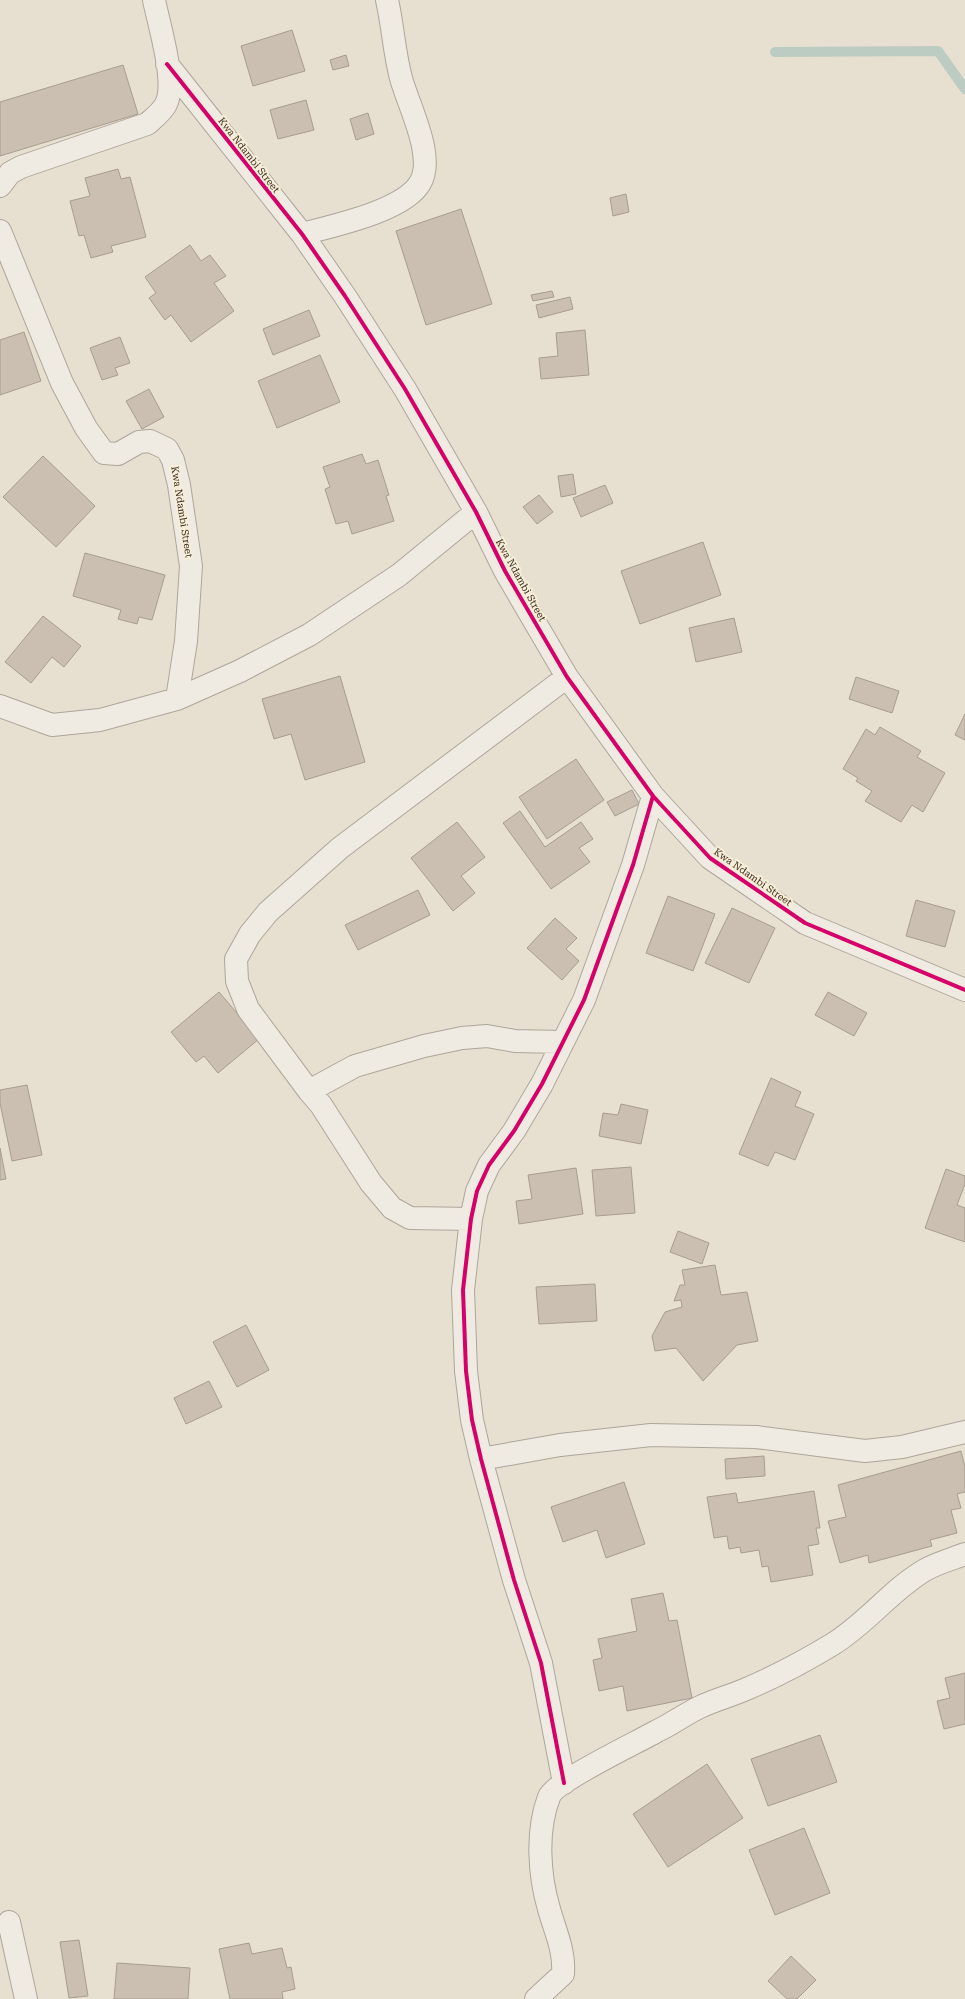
<svg xmlns="http://www.w3.org/2000/svg" width="965" height="1999" viewBox="0 0 965 1999" font-family="'Roboto Serif',serif">
  <style>
    .lines { fill: none; stroke-linecap: round; stroke-linejoin: round }
    .stream { stroke: #bcccc2; stroke-width: 10 }
    .building { fill: #cbbfb2; stroke: #a89c90 }
    .minor-casing { stroke: #ada599; stroke-width: 24 }
    .minor { stroke: #efebe3; stroke-width: 22 }
    .cycleway-casing { stroke: #f7eed8; stroke-width: 6 }
    .cycleway { stroke: #d6006c; stroke-width: 4 }
    .labels { text-anchor: middle; dominant-baseline: central; stroke-width: 4; stroke-linejoin: round; paint-order: stroke }
    .street-label { font-size: 10px; fill: #3d2e20; stroke: #f7eed8 }
  </style>
  <rect width="100%" height="100%" fill="#e7e0d1"/>
  <g class="lines">
    <!-- stream -->
    <path class="stream" d="M775,52L938,51L965,89"/>
  </g>
  <!-- building -->
  <path class="building" d="M292,30L305,71L253,86L241,46Z
    M346,55L349,66L333,70L330,60Z
    M123,65L138,114L0,156V102Z
    M306,100L314,130L278,139L270,110Z
    M368,113L374,134L356,140L350,119Z
    M118,169L121,179L130,177L146,237L111,246L113,252L91,258L84,235L79,236L70,201L90,196L85,178Z
    M626,194L629,212L613,216L610,198Z
    M461,209L492,304L426,325L396,231Z
    M190,245L201,261L210,255L226,276L214,283L234,311L191,342L171,315L165,320L149,298L156,293L145,277Z
    M552,291L554,297L533,301L531,295Z
    M570,297L573,309L539,318L536,305Z
    M309,310L320,336L273,355L263,329Z
    M585,330L589,375L541,379L539,358L558,356L556,333Z
    M24,332L41,381L0,395V340Z
    M120,337L130,363L115,368L118,375L102,380L90,348Z
    M320,355L340,402L277,428L258,381Z
    M149,389L164,417L142,429L126,401Z
    M362,454L366,464L378,460L389,495L386,496L394,521L352,534L348,521L336,524L325,489L330,487L323,467Z
    M43,456L95,506L56,547L3,497Z
    M573,474L576,494L561,497L558,476Z
    M605,485L613,503L581,517L573,498Z
    M539,495L553,512L537,524L523,507Z
    M703,542L721,595L640,624L621,571Z
    M85,553L165,575L152,620L139,617L137,624L118,619L121,610L73,596Z
    M43,616L81,646L64,667L52,657L31,683L5,662Z
    M734,618L742,652L696,662L689,628Z
    M340,676L365,762L305,780L291,734L274,739L262,699Z
    M856,677L899,691L892,713L849,699Z
    M965,714V740L955,735Z
    M880,727L921,751L917,757L945,773L923,812L912,805L901,822L865,801L872,791L856,781L858,778L843,769L866,729L875,735Z
    M576,759L604,800L547,839L519,797Z
    M632,790L639,804L615,816L607,802Z
    M520,811L545,847L581,822L593,839L579,848L590,862L551,889L503,823Z
    M457,822L485,857L461,876L475,893L453,911L411,858Z
    M418,890L430,915L358,950L345,925Z
    M668,896L715,914L693,971L646,953Z
    M916,900L955,911L945,947L906,936Z
    M732,908L775,928L749,983L705,963Z
    M555,918L577,938L566,949L579,961L562,980L527,948Z
    M219,992L259,1039L218,1073L204,1056L196,1062L171,1032Z
    M828,992L867,1013L854,1036L815,1015Z
    M771,1078L801,1092L795,1106L814,1114L795,1160L775,1152L768,1166L739,1154Z
    M27,1085L42,1155L12,1161L0,1103V1090Z
    M621,1104L648,1110L641,1144L599,1136L603,1113L618,1115Z
    M0,1148L6,1179L0,1180Z
    M631,1167L635,1213L596,1216L592,1170Z
    M576,1168L583,1214L519,1224L516,1201L532,1199L528,1175Z
    M946,1169L965,1176V1184L957,1205L965,1208V1242L925,1228Z
    M678,1231L709,1243L702,1264L670,1252Z
    M715,1265L721,1295L747,1292L758,1341L737,1345L703,1381L676,1348L655,1351L652,1336L665,1312L682,1307L681,1300L674,1301L680,1285H685L682,1270Z
    M595,1284L597,1321L539,1324L536,1287Z
    M246,1325L269,1370L237,1387L213,1342Z
    M209,1381L222,1407L186,1424L174,1398Z
    M961,1451L965,1467V1492L957,1494L961,1508L951,1510L957,1533L930,1540L932,1546L869,1563L868,1555L840,1563L828,1521L846,1517L838,1485Z
    M764,1456L765,1476L726,1479L725,1459Z
    M624,1482L645,1544L606,1558L597,1530L563,1542L551,1507Z
    M814,1491L820,1528H816L819,1544L808,1546L813,1575L771,1582L768,1566L762,1567L759,1550L741,1553L740,1547L729,1549L727,1536L714,1538L707,1497L736,1493L738,1503Z
    M663,1593L669,1621L677,1620L692,1698L627,1711L623,1686L599,1691L593,1660L602,1658L598,1639L637,1631L631,1599Z
    M965,1673V1724L944,1729L937,1701L950,1698L945,1678Z
    M820,1735L837,1782L768,1806L751,1759Z
    M707,1764L743,1818L668,1867L633,1814Z
    M804,1828L830,1893L775,1915L749,1850Z
    M79,1940L88,1996L69,1998L60,1942Z
    M249,1943L252,1954L282,1948L287,1968L291,1967L295,1989L282,1992L283,1999H230L219,1949Z
    M791,1956L816,1980L797,1999H787L768,1981Z
    M117,1963L190,1968L188,1999H114Z"/>
  <g class="lines">
    <defs>
      <path id="minor" d="M167,64L302,234L345,296L405,389L476,512L505,571L567,677L653,796L710,858L805,923L965,990
        M0,186L10,173L21,167L147,124C154,118 162,112 166,104C177,83 159,25 154,0
        M0,231L62,383L86,428L104,453L118,454L139,442L150,441L167,449L173,460L179,485L191,566L186,641L177,699
        M302,234C332,226 404,211 420,183C436,157 408,105 401,78C394,52 393,26 387,0
        M0,706L52,725L100,720L177,699L240,671L309,635L399,575L476,512
        M309,1091L355,1066L424,1046L462,1038L487,1036L515,1041L561,1042
        M471,1219L410,1218L392,1208L371,1183L321,1105L309,1091L248,1009L237,981L236,959L250,934L268,912L340,848L567,677
        M481,1459L560,1445L651,1435L756,1437L865,1451L902,1447L965,1432
        M564,1783L541,1663L514,1580L481,1459L472,1420L466,1371L463,1290L471,1219L477,1191L489,1165L514,1131L542,1084L584,1000L633,865L653,796
        M9,1922L26,1999
        M536,1999L563,1974C565,1951 555,1931 549,1909C539,1875 536,1831 549,1797C555,1781 638,1742 657,1731C672,1724 685,1714 700,1707C715,1700 730,1696 744,1690C775,1677 805,1661 833,1644C867,1623 891,1590 925,1570C937,1563 952,1559 965,1554"/>
    </defs>
    <!-- minor casing -->
    <use href="#minor" class="minor-casing"/>
    <!-- minor -->
    <use href="#minor" class="minor"/>
    <defs>
      <path id="cycleway" d="M167,64L302,234L345,296L405,389L476,512L505,571L567,677L653,796L710,858L805,923L965,990
        M564,1783L541,1663L514,1580L481,1459L472,1420L466,1371L463,1290L471,1219L477,1191L489,1165L514,1131L542,1084L584,1000L633,865L653,796"/>
    </defs>
    <!-- cycleway casing -->
    <use href="#cycleway" class="cycleway-casing"/>
    <!-- cycleway -->
    <use href="#cycleway" class="cycleway"/>
  </g>
  <g class="labels">
    <!-- street labels -->
    <g class="street-label">
      <text transform="translate(249 155) rotate(52)">Kwa Ndambi Street</text>
      <text transform="translate(182 512) rotate(81)">Kwa Ndambi Street</text>
      <text transform="translate(521 580) rotate(61)">Kwa Ndambi Street</text>
      <text transform="translate(753 877) rotate(35)">Kwa Ndambi Street</text>
    </g>
  </g>
</svg>
